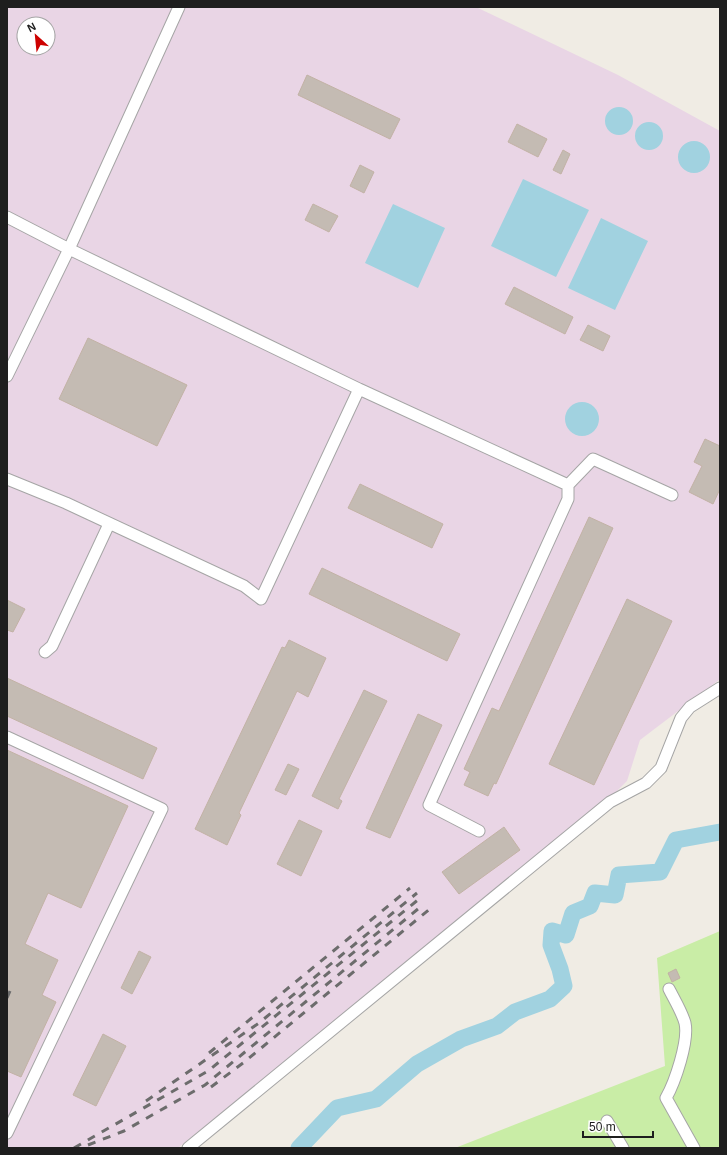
<svg xmlns="http://www.w3.org/2000/svg" width="727" height="1155" viewBox="0 0 727 1155" font-family="Helvetica,sans-serif">
  <style>
    .industrial { fill: #e9d5e5; fill-rule: evenodd }
    .grass { fill: #c9eda6 }
    .water { fill: #a1d2e0 }
    .lines { fill: none; stroke-linecap: round; stroke-linejoin: round }
    .river { stroke: #a1d2e0; stroke-width: 17 }
    .building { fill: #c4bbb3; stroke: #c2b2a5 }
    .minor-casing { stroke: #a5a5a5; stroke-width: 13 }
    .minor { stroke: #fff; stroke-width: 11 }
    .rail { stroke: #6c6c6c; stroke-width: 3; stroke-dasharray: 8 8; stroke-linecap: butt }
  </style>
  <rect width="100%" height="100%" fill="#f0ece4"/>
  <!-- industrial -->
  <path class="industrial" d="M7,7H476L618,75L720,131L719,680L640,740L627,781L608,800L178,1148H7ZM24,24H48V48H24Z"/>
  <!-- grass -->
  <path class="grass" d="M720,931V1148H455L665,1066L657,958Z"/>
  <!-- water -->
  <path class="water" d="M605 121a14 14 0 1 1 28 0a14 14 0 1 1-28 0Z
    M635 136a14 14 0 1 1 28 0a14 14 0 1 1-28 0Z
    M678 157a16 16 0 1 1 32 0a16 16 0 1 1-32 0Z
    M523,179L589,210L556,277L491,246Z
    M393,204L445,228L418,288L365,263Z
    M601,218L648,241L615,310L568,288Z
    M565 419a17 17 0 1 1 34 0a17 17 0 1 1-34 0Z"/>
  <g class="lines">
    <!-- river -->
    <path class="river" d="M299,1148L337,1108L376,1099L417,1064L461,1039L497,1026L515,1012L550,999L564,986L560,969L551,945L552,931L566,935L573,913L590,906L595,893L615,895L619,875L660,872L676,840L720,832"/>
  </g>
  <!-- building -->
  <path class="building" d="M307,75L400,119L390,139L298,95Z
    M517,124L547,139L538,157L508,142Z
    M563,150L570,154L561,174L553,170Z
    M360,165L374,172L364,193L350,186Z
    M313,204L338,216L329,232L305,220Z
    M514,287L573,317L565,334L505,304Z
    M588,325L610,336L603,351L580,340Z
    M88,338L187,385L157,446L59,399Z
    M705,439L720,446V489L713,504L689,492L702,466L694,462Z
    M360,484L443,524L432,548L348,508Z
    M589,517L613,528L496,784L494,783L488,796L464,785L470,772L464,769L492,708L499,711Z
    M322,568L460,634L447,661L309,594Z
    M627,599L672,621L594,785L549,764Z
    M7,600L25,609L13,632L7,630Z
    M289,640L326,658L308,697L297,691L239,813L241,815L227,845L195,829L282,647L285,648Z
    M7,678L157,748L143,779L7,716Z
    M364,690L387,701L339,799L342,801L338,809L312,796Z
    M418,714L442,725L390,838L366,828Z
    M7,750L128,806L81,908L48,893L25,944L58,960L42,995L56,1002L21,1077L7,1071Z
    M288,764L299,769L286,795L275,790Z
    M299,820L322,831L301,876L277,864Z
    M504,827L520,850L459,894L442,872Z
    M139,951L151,957L132,994L121,988Z
    M676,969L680,978L672,982L668,973Z
    M103,1034L126,1046L96,1106L73,1095Z"/>
  <g class="lines">
    <defs>
      <path id="minor" d="M7,217L69,249L359,389L261,599L244,586L66,503L7,479
        M7,376L69,249L179,7
        M359,389L568,485L593,459L672,495
        M45,652L52,646L109,524
        M7,737L162,809L7,1133
        M479,831L429,805L568,499V485
        M669,989C674,999 682,1012 685,1023C689,1041 675,1082 666,1098L694,1148
        M607,1121L623,1148
        M188,1148L610,802L646,783L661,768L681,718L690,707L720,688"/>
    </defs>
    <!-- minor casing -->
    <use href="#minor" class="minor-casing"/>
    <!-- minor -->
    <use href="#minor" class="minor"/>
    <!-- rail -->
    <path class="rail" d="M7,998L10,991
      M209,1053L410,888
      M211,1087L243,1063L431,908
      M146,1101L259,1023L417,893
      M88,1145L124,1131L205,1085L424,904
      M74,1148L208,1071L419,899"/>
  </g>
  <!-- border -->
  <rect width="727" height="1155" fill="none" stroke="#1e1e1e" stroke-width="16"/>
  <!-- north arrow -->
  <g transform="translate(36 36) rotate(333)"><circle r="19" fill="#ffffff" stroke="#a5a5a5"/>
  <path d="M0-3L7 15L0 10L-7 15Z" fill="#cd0100"/>
  <text y="-6" font-size="11" font-weight="bold" text-anchor="middle" fill="#1e1e1e">N</text>
  </g>
  <!-- scale -->
  <path d="M583 1131v6h70v-6" fill="none" stroke="#1e1e1e" stroke-width="2"/>
  <text x="589" y="1131" font-size="12" fill="#1e1e1e" stroke="#ffffff" stroke-width="3" paint-order="stroke">50 m</text>
</svg>
